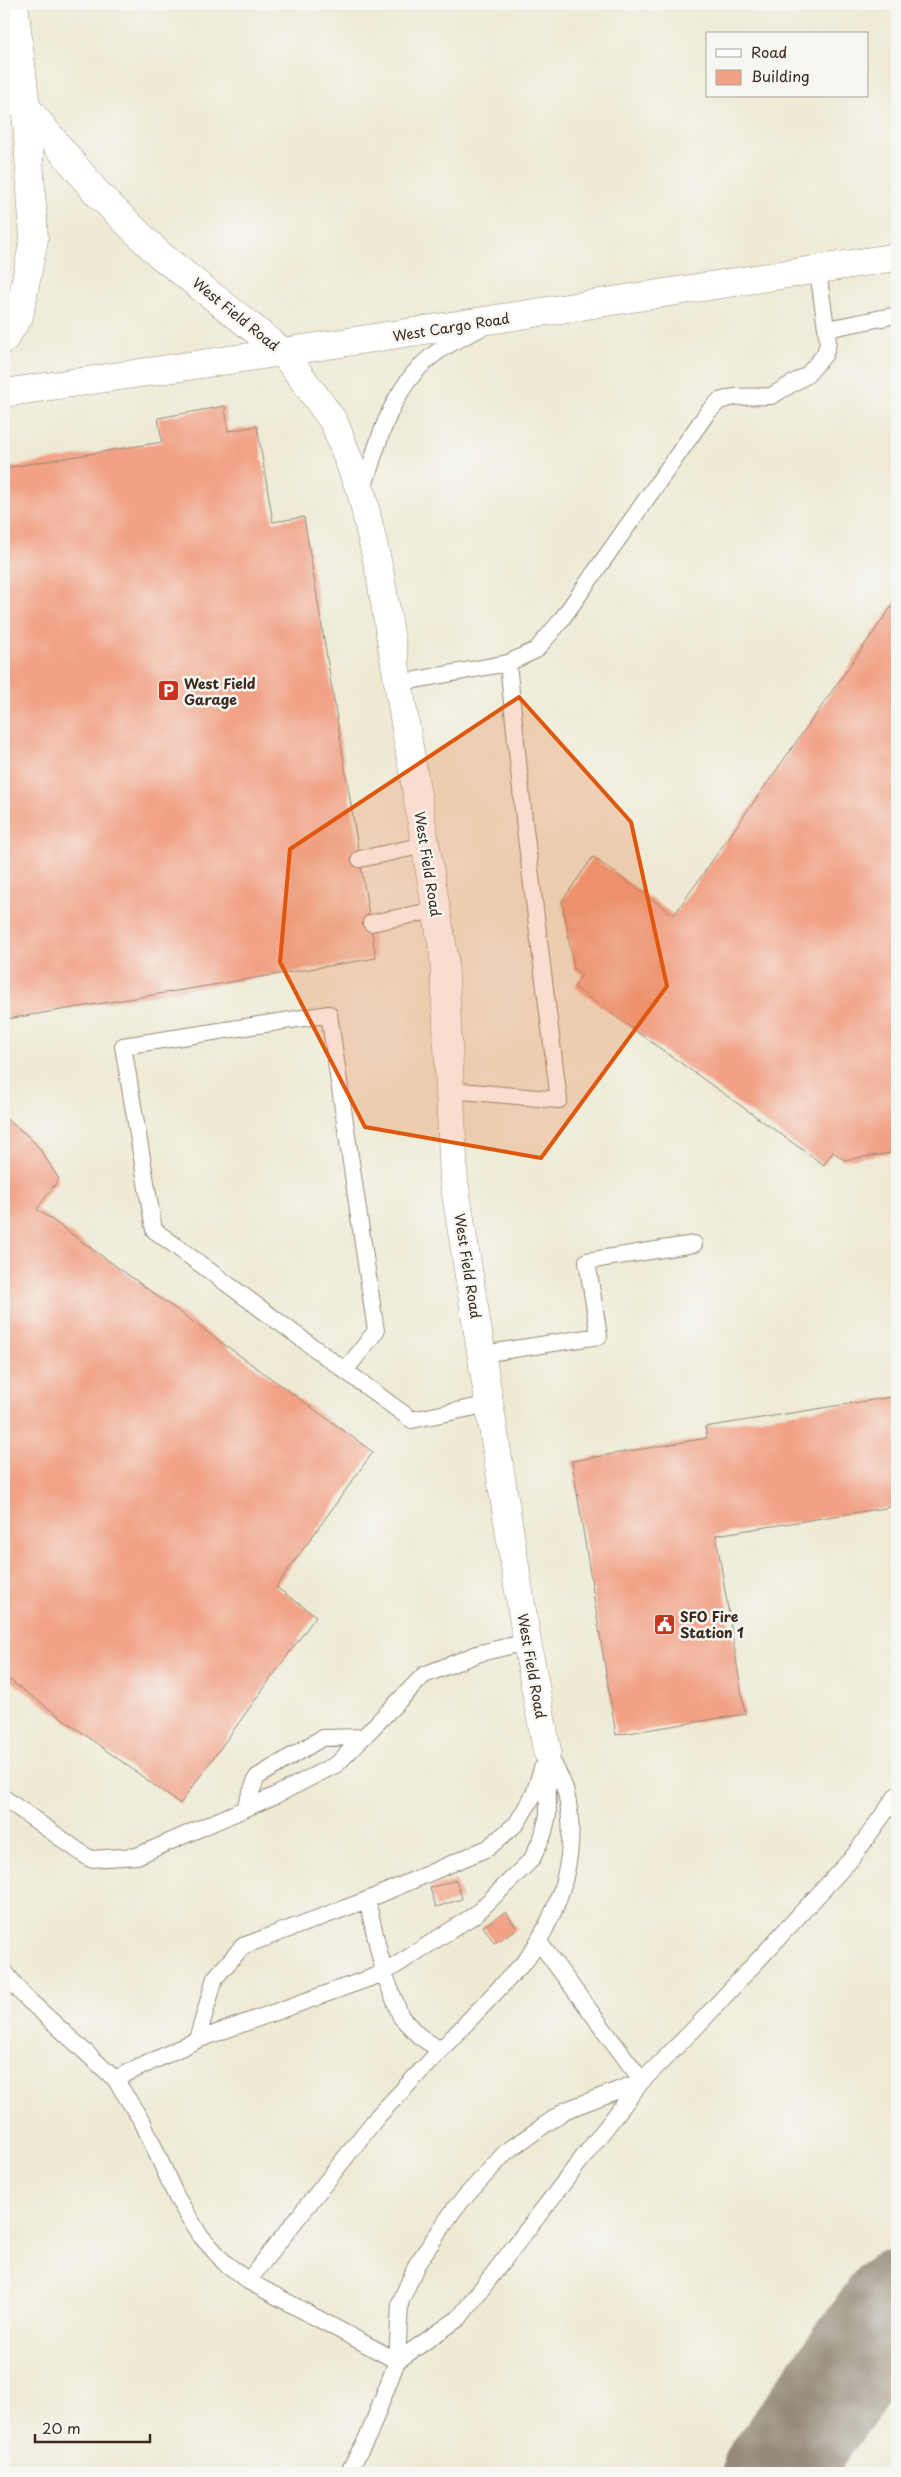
<svg xmlns="http://www.w3.org/2000/svg" width="901" height="2477" viewBox="0 0 901 2477" font-family="'Playpen Sans',sans-serif">
  <style>
    .lines { fill: none; stroke-linecap: round; stroke-linejoin: round }
    .taxiway { stroke: #948a79; stroke-width: 104 }
    .building { fill: #f1a185 }
    .lane-casing { stroke: #948a79; stroke-width: 18 }
    .street-casing { stroke: #948a79; stroke-width: 29 }
    .lane { stroke: #fff; stroke-width: 16 }
    .street { stroke: #fff; stroke-width: 28 }
    .marked { fill: #df570d; fill-opacity: 0.2; stroke: #df570d; stroke-width: 4; stroke-linejoin: round }
    .labels { text-anchor: middle; dominant-baseline: central; stroke-width: 5; stroke-linejoin: round; paint-order: stroke }
    .street-label { font-size: 14px; fill: #3b2a1e; stroke: #f6f6f2 }
    .poi-label { font-size: 14px; font-weight: bold; fill: #3b2a1e; stroke: #f6f6f2; text-anchor: start }
  </style>
  <rect width="100%" height="100%" fill="#f6f6f2"/>
  <filter id="ink" filterUnits="userSpaceOnUse"><feTurbulence type="fractalNoise" baseFrequency=".02" numOctaves="2"/><feDisplacementMap in="SourceGraphic" scale="10" xChannelSelector="R" yChannelSelector="G"/><feConvolveMatrix kernelMatrix="1 2 1 2 8 2 1 2 1" color-interpolation-filters="sRGB"/></filter>
  <filter id="wash" filterUnits="userSpaceOnUse"><feTurbulence type="fractalNoise" baseFrequency=".0096" numOctaves="4" result="noise"/><feDisplacementMap in="SourceGraphic" scale="20" xChannelSelector="R" yChannelSelector="G"/><feGaussianBlur stdDeviation="1.12" result="paint"/><feColorMatrix in="noise" values="0 0 0 0 0 0 0 0 0 0 0 0 0 0 0 0 0 1.4 0 .05"/><feComposite in="paint" operator="in"/></filter>
  <g filter="url(#wash)">
    <rect width="100%" height="100%" fill="#eeead4"/>
    <g class="lines">
      <!-- taxiway -->
      <path class="taxiway" d="M774,2473L897,2302"/>
    </g>
    <g id="blocks">
      <!-- building -->
      <path class="building" d="M225,406L228,431L257,426L273,522L304,517L376,958L7,1019L4,1002V468L162,442L158,418Z
        M897,599V1152L844,1160L833,1152L824,1165L574,987L582,975L574,969L562,901L593,857L674,915Z
        M4,1117L28,1136L40,1149L59,1179L37,1209L373,1452L276,1587L316,1616L180,1804L4,1676Z
        M897,1396V1506L716,1535L745,1714L616,1735L572,1461L707,1438L705,1427Z
        M456,1880L462,1899L436,1907L430,1888Z
        M506,1912L517,1929L494,1943L483,1926Z"/>
    </g>
  </g>
  <g filter="url(#ink)">
    <use href="#blocks" fill-opacity="0" stroke="#948a79" stroke-width="1"/>
    <g class="lines">
      <defs>
        <path id="lane" d="M4,108L26,107
          M827,329L897,315
          M362,493C379,440 391,383 440,350C452,342 467,335 481,328
          M508,663L536,650L559,623L707,413L719,401L734,397L771,396L807,375L825,354L828,342L818,271
          M399,683L508,663L525,829L559,1100L451,1090
          M360,859L425,845
          M371,923L436,910
          M482,1354L599,1336L587,1261L694,1244
          M345,1371L376,1331L329,1014L123,1046L154,1230L412,1420L490,1404
          M4,1798L90,1859L137,1856L274,1796L337,1764L424,1675L480,1653L527,1642
          M245,1807L257,1777L322,1738L363,1737
          M367,1900L384,1973L401,2017L419,2036L440,2050
          M539,1942L642,2081
          M4,1971L23,1995L115,2079L143,2123L176,2196L199,2234L224,2262L248,2281L397,2361
          M197,2040L215,1978L243,1946L367,1900L488,1848L517,1823L534,1794L542,1768
          M115,2079L197,2040L384,1973L476,1914L532,1859L543,1835L548,1815L547,1756
          M248,2281L378,2116L527,1959C560,1911 580,1852 566,1793C563,1779 553,1764 547,1751
          M397,2361L459,2318L642,2081L698,2025L853,1857L897,1795
          M348,2473L369,2434L397,2361L400,2303L417,2264L455,2208L506,2152L566,2110L642,2081"/>
        <path id="street" d="M14,4L26,107L96,192L159,254L283,352L334,422L362,495L380,574L444,956L454,1181L527,1642L547,1751
          M4,339L19,316L34,239L26,107
          M4,393L283,352L897,257"/>
      </defs>
      <!-- lane casing -->
      <use href="#lane" class="lane-casing"/>
      <!-- street casing -->
      <use href="#street" class="street-casing"/>
      <!-- lane -->
      <use href="#lane" class="lane"/>
      <!-- street -->
      <use href="#street" class="street"/>
    </g>
  </g>
  <!-- marked area -->
  <path class="marked" d="M519,697L631,822L667,986L541,1158L365,1127L280,962L290,849Z"/>
  <!-- icons -->
  <defs>
    <symbol id="parking-square" viewBox="-11 -11 22 22"><rect x="-9" y="-9" width="18" height="18" rx="4" fill="#c8321e" stroke="#f6f6f2"/><path d="M-3.5-5.5H1a3.5 3.5 0 0 1 0 7H-1V5.5H-3.5ZM-1-3.4V-.6H.8a1.4 1.4 0 0 0 0-2.8Z" fill="#fff"/></symbol>
    <symbol id="civic-square" viewBox="-11 -11 22 22"><rect x="-9" y="-9" width="18" height="18" rx="4" fill="#c8321e" stroke="#f6f6f2"/><path d="M-.6-6.5H3V-4.5H.6V-3L4-1V1h2V6H-6V1h2V-1L-.6-3ZM-1.2 2.5V6h2.4V2.5Z" fill="#fff"/></symbol>
  </defs>
  <g fill-rule="evenodd">
    <use href="#parking-square" x="156" y="678" width="25" height="25"/>
    <use href="#civic-square" x="652" y="1612" width="25" height="25"/>
  </g>
  <g class="labels">
    <!-- street labels -->
    <g class="street-label">
      <text transform="translate(236 314) rotate(39)">West Field Road</text>
      <text transform="translate(451 327) rotate(-9)">West Cargo Road</text>
      <text transform="translate(428 864) rotate(81)">West Field Road</text>
      <text transform="translate(468 1266) rotate(81)">West Field Road</text>
      <text transform="translate(532 1666) rotate(80)">West Field Road</text>
    </g>
    <!-- poi labels -->
    <g class="poi-label">
      <text x="184" y="683">West Field<tspan x="184" dy="16">Garage</tspan></text>
      <text x="680" y="1616">SFO Fire<tspan x="680" dy="16">Station 1</tspan></text>
    </g>
  </g>
  <!-- margin -->
  <rect width="901" height="2477" fill="none" stroke="#f6f6f2" stroke-width="20"/>
  <!-- legend -->
  <rect x="706" y="32" width="162" height="65" fill="#f6f6f2" stroke="#aba49d"/>
  <rect x="716" y="49" width="25" height="8" fill="#ffffff" stroke="#aba49d"/>
  <text x="751" y="58" font-size="15" fill="#3b2a1e">Road</text>
  <rect x="716" y="70" width="25" height="15" fill="#f1a185" stroke="#aba49d"/>
  <text x="751" y="82" font-size="15" fill="#3b2a1e">Building</text>
  <!-- scale -->
  <path d="M35 2434v8h115v-8" fill="none" stroke="#3b2a1e" stroke-width="2.5"/>
  <text x="42" y="2434" font-size="15" fill="#3b2a1e" stroke="#f6f6f2" stroke-width="4" paint-order="stroke">20 m</text>
</svg>
